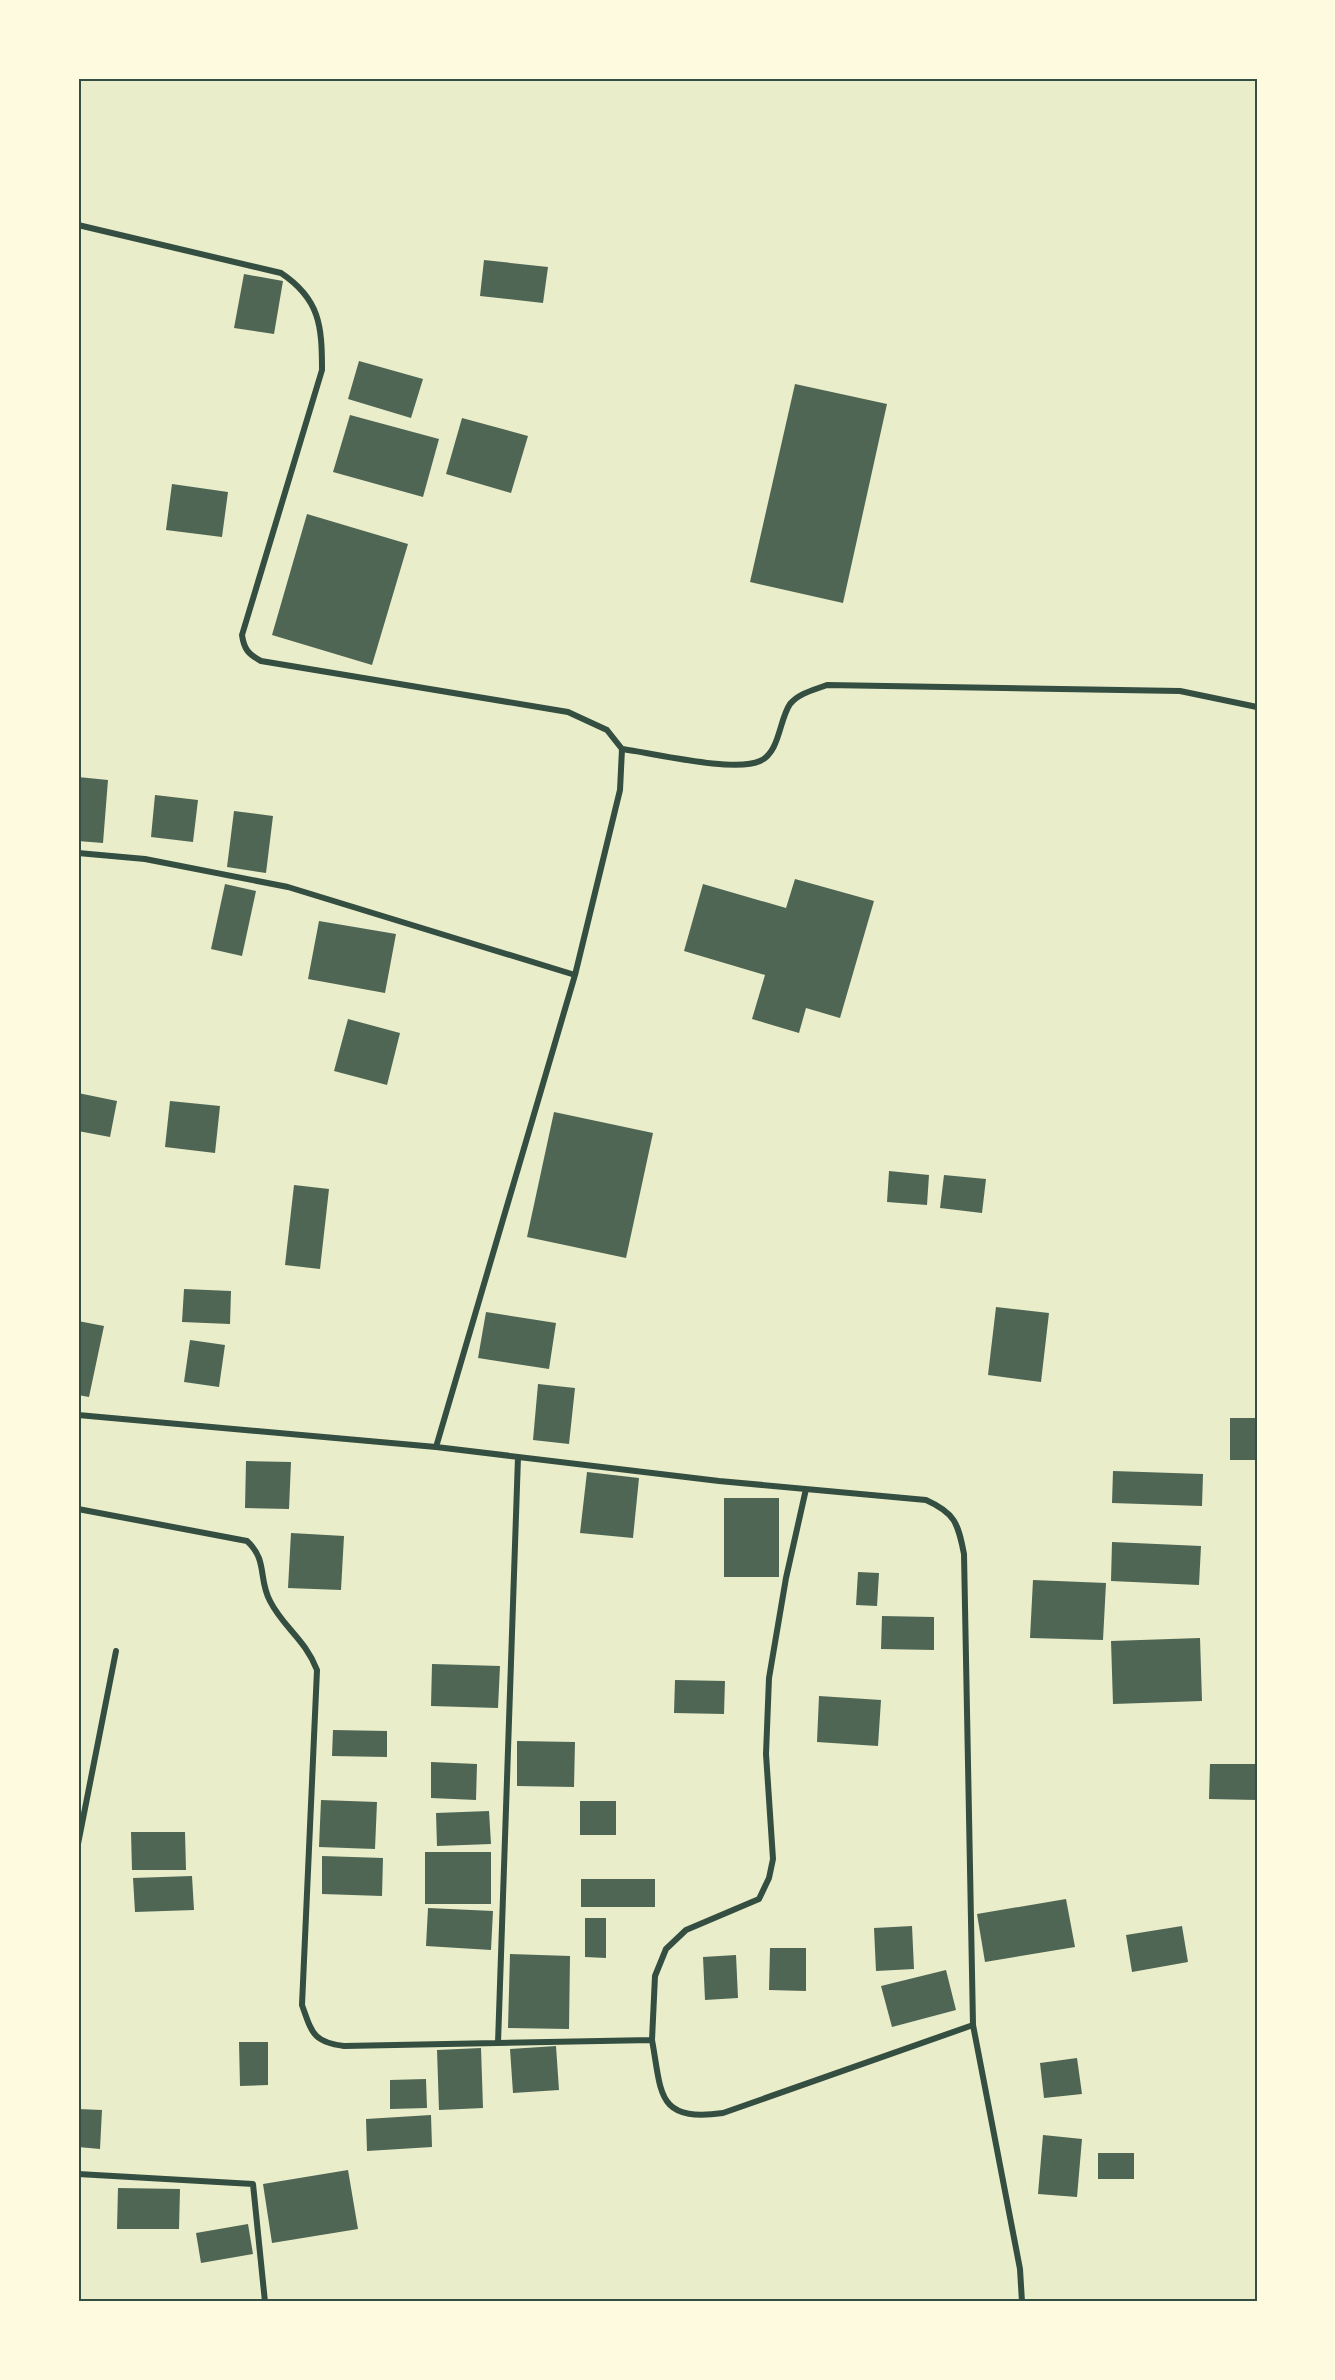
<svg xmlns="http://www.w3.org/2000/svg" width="1335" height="2380" viewBox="0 0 1335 2380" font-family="'Roboto Serif',serif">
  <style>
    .building { fill: #4f6655 }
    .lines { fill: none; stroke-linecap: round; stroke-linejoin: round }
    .minor { stroke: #344e41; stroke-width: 6 }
    .neatline { fill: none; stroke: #344e41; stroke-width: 2 }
  </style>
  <rect width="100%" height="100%" fill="#e9edc9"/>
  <!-- building -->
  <path class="building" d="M484,260L548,267L543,303L480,296Z
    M244,274L283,281L274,334L234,328Z
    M359,361L423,379L411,418L348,399Z
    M795,384L887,404L843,603L750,582Z
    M350,415L439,439L423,497L333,472Z
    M462,418L528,436L511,493L446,474Z
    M172,484L228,492L222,537L166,530Z
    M307,514L408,544L372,665L272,635Z
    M78,777L108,780L103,843L78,841Z
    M155,795L198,800L193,842L151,837Z
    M234,811L273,816L266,873L227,867Z
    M795,879L874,901L840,1018L806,1008L799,1033L752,1019L765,975L684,951L703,884L786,908Z
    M225,884L256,891L242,956L211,949Z
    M319,921L396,934L385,993L308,979Z
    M348,1019L400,1033L387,1085L334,1071Z
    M78,1093L117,1101L110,1137L78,1131Z
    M170,1101L220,1106L215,1153L165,1147Z
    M554,1112L653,1133L626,1258L527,1237Z
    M889,1171L929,1175L927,1205L887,1202Z
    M944,1175L986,1179L982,1213L940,1208Z
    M294,1185L329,1189L320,1269L285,1265Z
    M184,1289L231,1291L230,1324L182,1322Z
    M996,1307L1049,1313L1041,1382L988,1375Z
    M486,1312L556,1323L549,1369L478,1358Z
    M78,1321L104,1326L89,1397L78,1395Z
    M190,1340L225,1345L219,1387L184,1382Z
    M538,1384L575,1388L569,1444L533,1440Z
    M1230,1418H1257V1460H1230Z
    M246,1461L291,1462L289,1509L245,1508Z
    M1113,1471L1203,1474L1202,1506L1112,1503Z
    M587,1472L639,1478L633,1538L580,1533Z
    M724,1498H779V1577H724Z
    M291,1533L344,1536L341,1590L288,1588Z
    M1112,1542L1201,1546L1199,1585L1111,1581Z
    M858,1572L879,1573L877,1606L856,1605Z
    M1033,1580L1106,1583L1103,1640L1030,1638Z
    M882,1616L934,1617V1650L881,1649Z
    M1200,1638L1202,1701L1113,1704L1111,1641Z
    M432,1664L500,1666L498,1708L431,1706Z
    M675,1680L725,1681L724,1714L674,1713Z
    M819,1696L881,1700L878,1746L817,1742Z
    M333,1730L387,1731V1757L332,1756Z
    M517,1741L575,1742L574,1787L517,1786Z
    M431,1762L477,1764L476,1800L431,1798Z
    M1210,1764H1257V1800L1209,1799Z
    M321,1800L377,1802L375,1849L319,1847Z
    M580,1801H616V1835H580Z
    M489,1811L491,1844L437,1846L436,1813Z
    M131,1832H185L186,1870H132Z
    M425,1852H491V1904H425Z
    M322,1856L383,1858L382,1896L322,1894Z
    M192,1876L194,1910L135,1912L133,1878Z
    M581,1879H655V1907H581Z
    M1066,1899L1075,1947L985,1962L977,1914Z
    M428,1908L493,1911L491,1950L426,1946Z
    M585,1918H606V1958L585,1957Z
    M912,1926L914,1969L876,1971L874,1928Z
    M1182,1926L1188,1962L1132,1972L1126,1935Z
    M770,1948H806V1991L769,1990Z
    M510,1954L570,1956L569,2029L508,2028Z
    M736,1955L738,1998L705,2000L703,1957Z
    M946,1970L956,2010L892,2027L881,1986Z
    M239,2042H268V2085L240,2086Z
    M556,2046L559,2090L513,2093L510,2049Z
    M481,2048L483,2108L439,2110L437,2050Z
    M1077,2058L1082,2094L1044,2098L1040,2063Z
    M426,2079L427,2108L390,2109V2080Z
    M78,2109L102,2110L100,2149L78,2147Z
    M431,2115L432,2147L367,2151L366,2119Z
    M1043,2135L1082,2139L1077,2197L1038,2194Z
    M1098,2153H1134V2179H1098Z
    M348,2170L358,2229L272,2243L263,2184Z
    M118,2188L180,2189L179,2229H117Z
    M248,2224L253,2254L201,2263L196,2233Z"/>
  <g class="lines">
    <!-- minor -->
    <path class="minor" d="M78,225L281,273C320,299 322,326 322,370L242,635C244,649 248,654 261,661L568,712L607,730L622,749L620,790L575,975
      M622,749C653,753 735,773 760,761C780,752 779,720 790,704C799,693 814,690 827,685L1180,691L1257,707
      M78,853L145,859L288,887L575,975L436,1447L719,1481L926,1500C955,1513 958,1523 964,1554L973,2025
      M78,1415L436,1447
      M78,1509L247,1541C268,1560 258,1579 270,1601C283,1627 305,1639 317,1670L302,2005C312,2033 313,2042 344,2046L652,2040C662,2094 656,2122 723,2113L973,2025L1020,2269L1022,2302
      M78,1844L116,1651
      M652,2040L655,1976L666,1949L686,1930L759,1899L769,1878L773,1859L766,1754L769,1678L786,1578L806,1489
      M498,2043L518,1457
      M78,2174L253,2184L265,2302"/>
  </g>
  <!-- border -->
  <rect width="1335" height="2380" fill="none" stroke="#fefae0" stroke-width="159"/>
  <rect x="80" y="80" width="1176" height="2220" class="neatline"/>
</svg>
